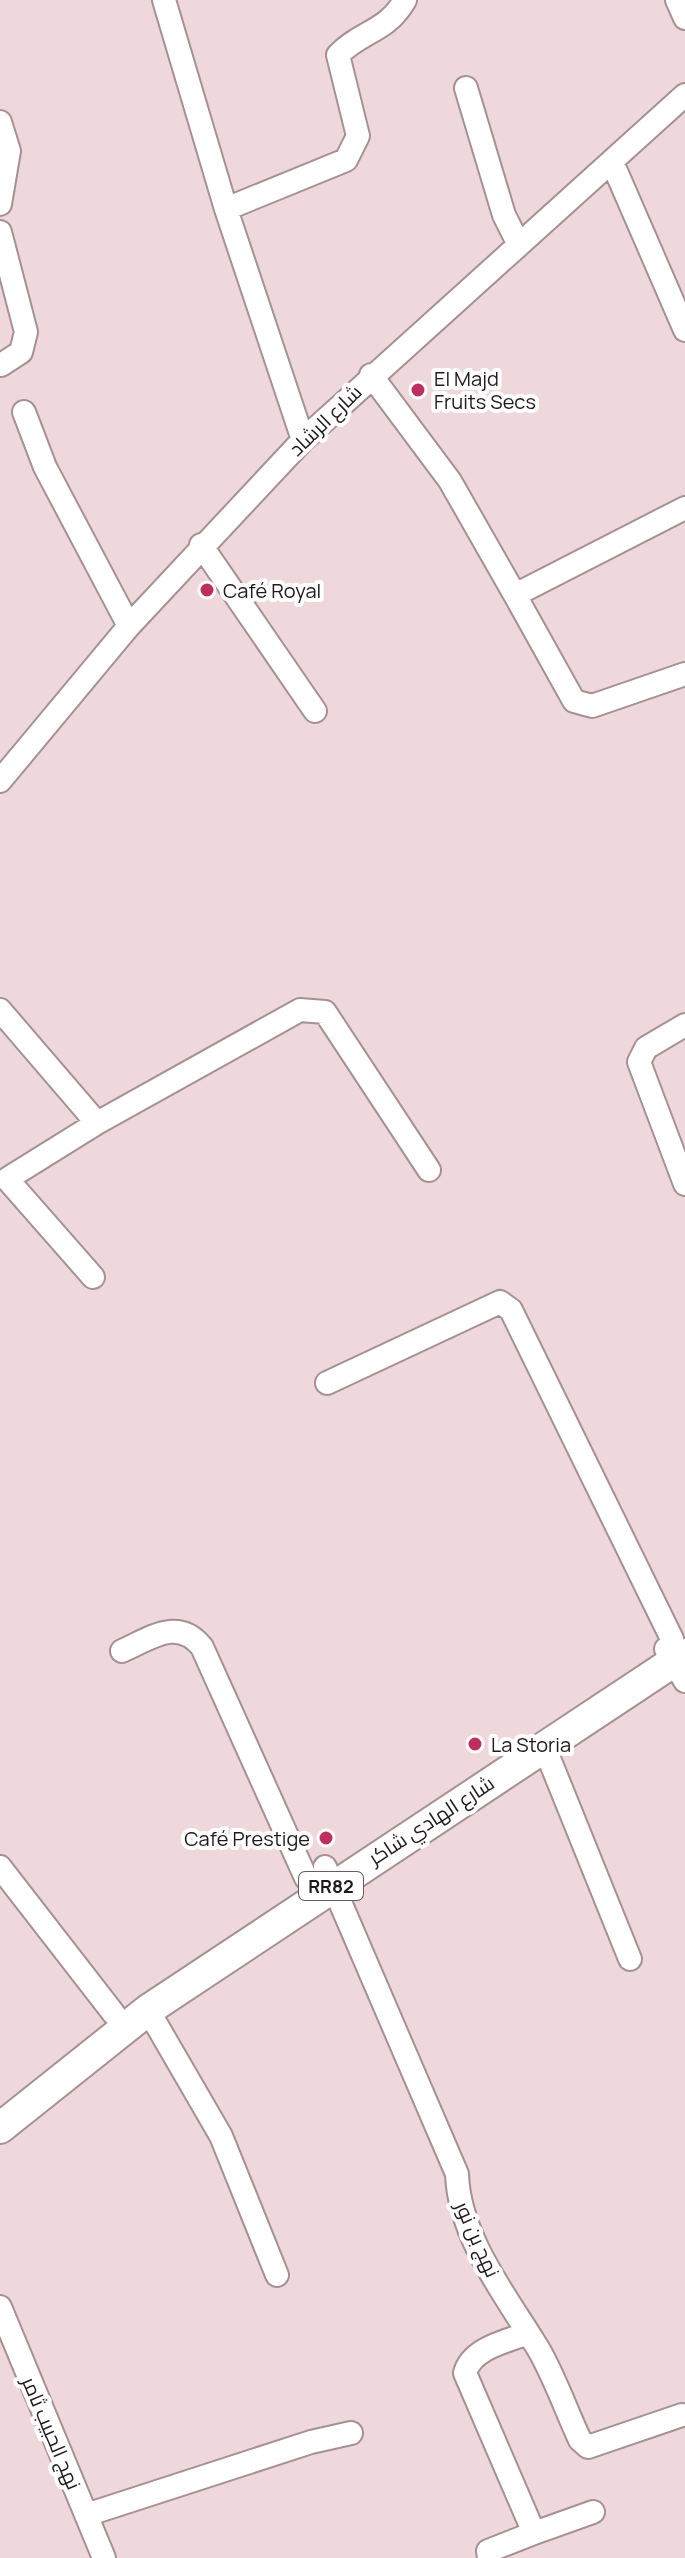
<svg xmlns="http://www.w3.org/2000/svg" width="685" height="2558" viewBox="0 0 685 2558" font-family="Manrope,Cairo,sans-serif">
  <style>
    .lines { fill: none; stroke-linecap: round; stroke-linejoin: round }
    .minor-casing { stroke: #a59093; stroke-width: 26 }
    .major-casing { stroke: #a59093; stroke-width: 34 }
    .minor { stroke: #fff; stroke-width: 22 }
    .major { stroke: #fff; stroke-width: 30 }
    .poi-dot { fill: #bd2f5f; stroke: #fff; stroke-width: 3 }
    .labels { text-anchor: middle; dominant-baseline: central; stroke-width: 8; stroke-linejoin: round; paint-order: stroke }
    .shield { fill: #fff; stroke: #635d5f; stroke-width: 2 }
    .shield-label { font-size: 18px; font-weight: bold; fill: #20181a }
    .poi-label { font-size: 20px; fill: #20181a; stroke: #fff; text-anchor: start }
    .street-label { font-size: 20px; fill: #20181a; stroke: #fff }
  </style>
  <rect width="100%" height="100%" fill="#eed8dc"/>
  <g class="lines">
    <defs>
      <path id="minor" d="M164,0L226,209L303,440
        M677,0L685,18
        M466,88L504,215L519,245
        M0,122L9,151L0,204
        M612,162L685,330
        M226,209L346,160L358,136L338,55C362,30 386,33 405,0
        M0,232L26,332L21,352L1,365
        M371,375L450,481L515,595L685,508
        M24,412L45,467L129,626
        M201,545L315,711
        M515,595L574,701L592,706L685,674
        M0,781L129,626L303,440L685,95
        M0,1010L97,1123L300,1010L325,1012L429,1170
        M685,1025L646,1048L639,1062L685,1184
        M93,1277L7,1179L97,1123
        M327,1383L500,1302L511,1310L672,1639
        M666,1649L685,1681
        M122,1651C151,1638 178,1617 202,1647L306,1878
        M544,1746L630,1959
        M0,1867L114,2014
        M325,1867L457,2174C459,2238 507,2297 539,2350C555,2378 566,2410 580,2440L588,2447L682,2415
        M148,2010L221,2136L277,2275
        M0,2307L104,2558
        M528,2333C505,2342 472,2348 465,2373L534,2533L593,2512
        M86,2515L311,2442L351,2433
        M489,2558L488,2551L534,2533"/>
      <path id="major" d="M0,2128L148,2010L685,1654"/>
    </defs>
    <!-- minor casing -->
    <use href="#minor" class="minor-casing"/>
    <!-- major casing -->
    <use href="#major" class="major-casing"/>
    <!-- minor -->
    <use href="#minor" class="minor"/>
    <!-- major -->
    <use href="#major" class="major"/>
  </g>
  <!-- markers -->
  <g class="poi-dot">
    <circle cx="418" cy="390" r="8"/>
    <circle cx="207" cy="590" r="8"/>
    <circle cx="475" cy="1744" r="8"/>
    <circle cx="326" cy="1838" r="8"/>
  </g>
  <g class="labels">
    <!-- shield labels -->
    <rect class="shield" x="299" y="1872" width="64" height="28" rx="6"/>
    <g class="shield-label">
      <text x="331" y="1886">RR82</text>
    </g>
    <!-- poi labels -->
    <g class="poi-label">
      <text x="434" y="378">El Majd<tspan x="434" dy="23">Fruits Secs</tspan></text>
      <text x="223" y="590">Café Royal</text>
      <text x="491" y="1744">La Storia</text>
      <text x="310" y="1838" text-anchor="end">Café Prestige</text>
    </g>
    <!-- street labels -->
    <g class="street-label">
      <text transform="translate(325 420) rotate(-44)">شارع الرشاد</text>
      <text transform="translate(431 1820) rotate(-33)">شارع الهادي شاكر</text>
      <text transform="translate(478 2239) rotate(66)">نهج بن نور</text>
      <text transform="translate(52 2433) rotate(67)">نهج الحبيب ثامر</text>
    </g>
  </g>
</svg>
